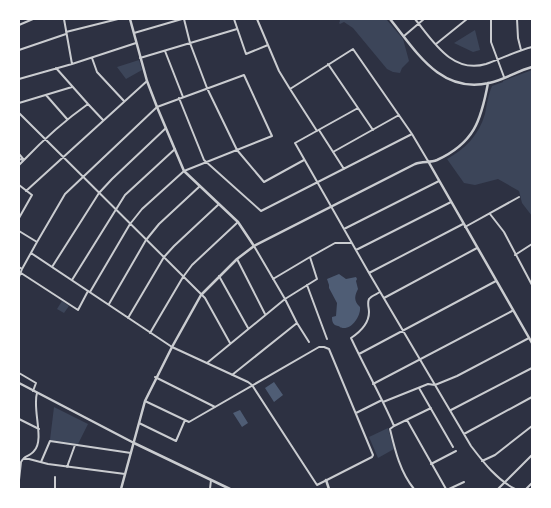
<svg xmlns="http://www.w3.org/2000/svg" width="551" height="508" viewBox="0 0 551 508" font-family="'Titillium Web',sans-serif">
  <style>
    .green { fill: #3c4559 }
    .water { fill: #4f5d75 }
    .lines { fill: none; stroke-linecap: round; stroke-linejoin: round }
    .minor { stroke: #caccd0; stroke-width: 2 }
    .tertiary { stroke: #caccd0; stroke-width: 2.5 }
  </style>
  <rect width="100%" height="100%" fill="#2d3142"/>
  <!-- green -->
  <path class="green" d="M339,19H386L403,39L409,61L402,68L400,73L393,72L387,69L353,28L344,22L340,24L339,23L340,21Z
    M475,30L480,50L473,52L454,43Z
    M139,60L142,70L126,79L117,67Z
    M532,70V216L522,203L519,191L498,179L475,185L464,183L447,159C465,149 479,135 485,114C487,105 488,95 492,86L503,82V81Z
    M62,301L69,306L64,313L57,309Z
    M54,407L88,424L78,444L50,440Z
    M388,428L394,449L378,458L369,437Z"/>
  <!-- water -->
  <path class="water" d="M339,274L346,279L356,277L357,279L356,281L358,289C354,297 354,301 360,307C361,315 353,328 344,328C340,328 341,327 338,326C333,325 332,322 332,317L336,316L337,303L329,288V285L327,279Z
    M274,382L283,395L274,402L265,388Z
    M240,410L248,423L242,427L233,413Z"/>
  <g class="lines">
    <!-- minor -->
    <path class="minor" d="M64,19L72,64
      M184,19L190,43L207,88L237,150L264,182L304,160
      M234,19L246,54L268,45L279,71L290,89L353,49L412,134L428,161
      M257,19L268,45
      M415,19C433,41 452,74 486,64C501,59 516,51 532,47
      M491,19V42L504,77
      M517,19L518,38L521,50
      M19,25L33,19
      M66,32L118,19
      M134,33L182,19
      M404,36L424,19
      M436,44L467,19
      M19,50L66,34
      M165,51L183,97
      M92,58L97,72L124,101
      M140,58L237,29
      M328,64L373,130
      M19,79L72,64L136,43
      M290,89L317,131
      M46,95L67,119
      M179,98L204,160L261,211L412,134
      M19,103L72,87
      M88,104L103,120
      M358,108L295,143L369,273L471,446C484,463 496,479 515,489
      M19,113L205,298L230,343
      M319,130L344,169
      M333,152L399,115
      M19,154L24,160L19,165
      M19,159L24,160C44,139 64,121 88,104L56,68
      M19,185L32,195L19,218
      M26,191L147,81
      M490,214L504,232L532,285
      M465,227L519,197
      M344,229L439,181
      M19,231L37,242L22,269
      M37,242L65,194L157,107L244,75L272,136L184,171L142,209L130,224L90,292
      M356,250L451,202
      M31,253L172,347L248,382L252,385L317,485L372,457L373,455L329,349L324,347H319L189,422L145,401
      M515,255L532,244
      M237,259L265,314
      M19,267L22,269L19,277
      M52,267L99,193L112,179L166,128
      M21,273L78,310L88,291
      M369,273L463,224
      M219,276L248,328
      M273,279L310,257
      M72,280L125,195L175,149
      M307,285L327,339
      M380,292C377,294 371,296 369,299C367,303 369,308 369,312C369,324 360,332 351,338C365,368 381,396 394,426L390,429C395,450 400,472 414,489
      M384,298L477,248
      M109,304L146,240L159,224L200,186
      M128,318L164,257L174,246L219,204
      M297,323L309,342
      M150,333L183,277L192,265L238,222
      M359,354L496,281
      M207,363L285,299L317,279L310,257L335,243H351
      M19,373L36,383L33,391
      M232,375L297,323L285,299L254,246
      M155,377L215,407
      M373,384L512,311
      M419,388L453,447
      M383,402L428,384L435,385L457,376L529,338
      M451,410L532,368
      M356,413L382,400
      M19,419L39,429
      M407,420L446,489
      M139,423L176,441L185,420
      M394,426L431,408
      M464,434L532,397
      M24,458C27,456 32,454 34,451C45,440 32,409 37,393
      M482,461L495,455L532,426
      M41,462L50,441L131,453
      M431,464L456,451
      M67,467L75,445
      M19,480L21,462L23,459H29L48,464L125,474
      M55,489V477
      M210,489L211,480
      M449,489L464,482
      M498,489L532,455
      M526,489L532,483"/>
    <!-- tertiary -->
    <path class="tertiary" d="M130,19L147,81L157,107L184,171L238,222L254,246
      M390,19C416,51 440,94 489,83C504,80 517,71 532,67
      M428,161L532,343
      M19,383L134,443L230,489
      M326,480L329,489
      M121,489L145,401L172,347L201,295L237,259L254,246L415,164C423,161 430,163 437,160C474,143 481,121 488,83"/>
  </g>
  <!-- border -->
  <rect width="551" height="508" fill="none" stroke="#ffffff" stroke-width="40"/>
</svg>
